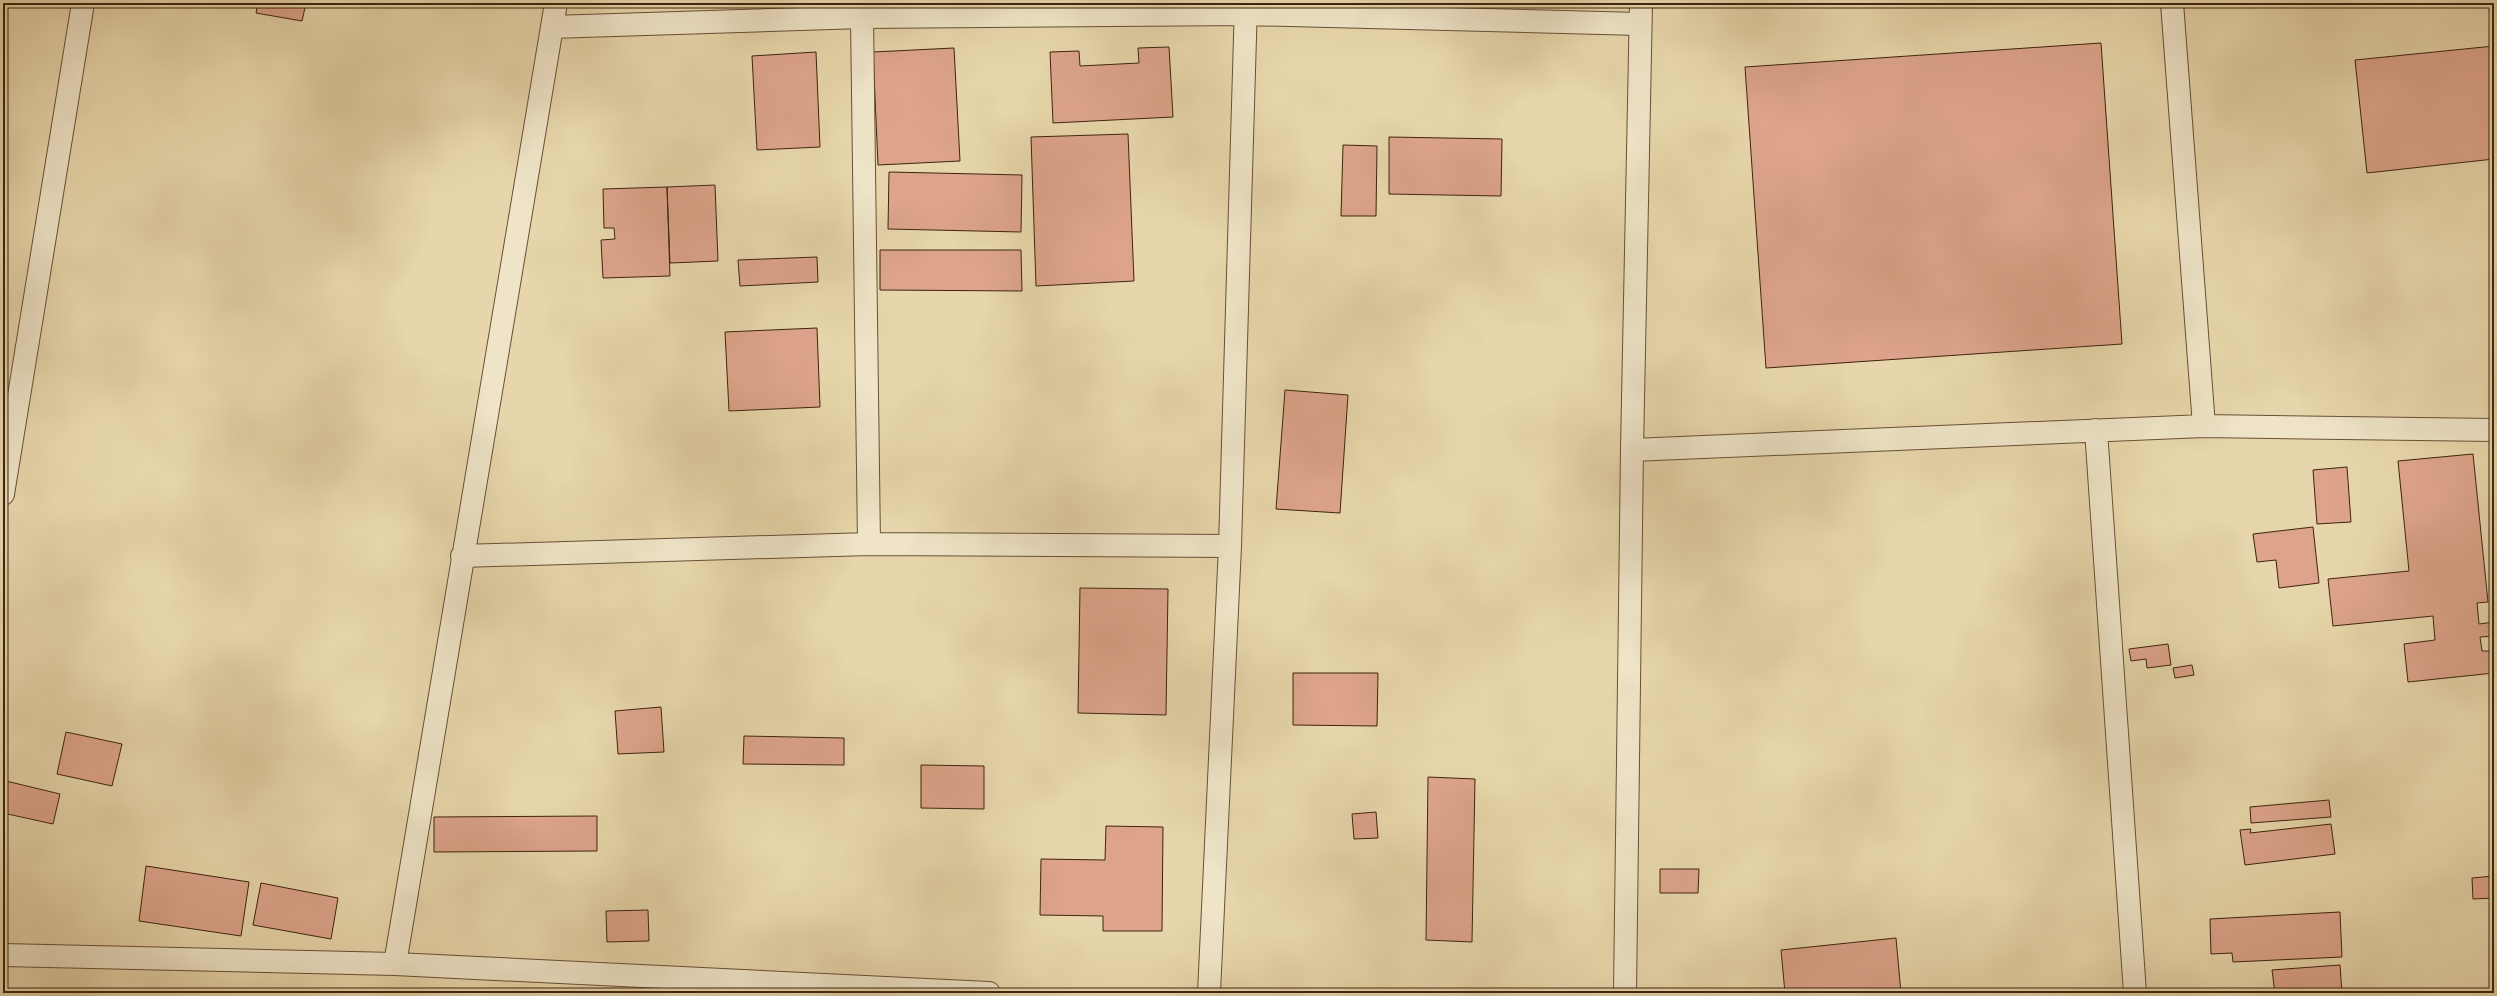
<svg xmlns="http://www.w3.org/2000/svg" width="2497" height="996" viewBox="0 0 2497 996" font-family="'IM FELL Great Primer',serif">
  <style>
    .building { fill: #dda48b; stroke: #3d240e }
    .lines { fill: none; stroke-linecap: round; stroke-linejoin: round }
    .street-casing { stroke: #685035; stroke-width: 24 }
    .street { stroke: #efe4c8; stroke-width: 22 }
  </style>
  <rect width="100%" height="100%" fill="#e7d6ab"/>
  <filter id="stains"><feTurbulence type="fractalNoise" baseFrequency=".005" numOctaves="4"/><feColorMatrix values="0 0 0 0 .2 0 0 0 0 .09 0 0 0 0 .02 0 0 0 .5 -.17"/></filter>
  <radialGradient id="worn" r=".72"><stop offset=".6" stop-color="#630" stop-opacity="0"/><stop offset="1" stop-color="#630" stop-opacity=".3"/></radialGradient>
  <!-- building -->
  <path class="building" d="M258,3H306L302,21L256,13Z
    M2101,43L2122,344L1766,368L1745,67Z
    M2494,46V159L2367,173L2355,60Z
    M1169,47L1173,117L1053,123L1050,52L1079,51L1080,66L1139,63L1138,48Z
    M954,48L960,161L878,165L873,52Z
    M816,52L820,147L757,150L752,56Z
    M1128,134L1134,281L1036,286L1031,137Z
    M1389,137L1502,139L1501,196L1389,194Z
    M1343,145L1377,146L1376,216H1341Z
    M889,172L1022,175L1021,232L888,229Z
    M715,185L718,261L670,263L667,187Z
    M667,187L670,276L603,278L601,240L615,239L614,228H604L603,189Z
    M880,250H1021L1022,291L880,290Z
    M817,257L818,282L740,286L738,260Z
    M817,328L820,407L729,411L725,332Z
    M1285,390L1348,395L1340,513L1276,509Z
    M2473,454L2488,602L2477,603L2479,624L2494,622V636L2480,637L2482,651H2494V673L2408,682L2404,644L2435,640L2433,616L2333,626L2328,579L2409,571L2398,461Z
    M2347,467L2351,522L2317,524L2313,470Z
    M2313,527L2319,583L2279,588L2276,560L2257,562L2253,534Z
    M1080,588L1168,589L1166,715L1078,713Z
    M2168,644L2171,665L2147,668L2146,659L2131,661L2129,649Z
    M2192,665L2194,675L2175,678L2173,668Z
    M1293,673H1378L1377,726L1293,725Z
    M661,707L664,752L618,754L615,711Z
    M66,732L122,744L112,786L57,774Z
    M744,736L844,738V765L743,764Z
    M921,765L984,766V809L921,808Z
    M1428,777L1475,779L1472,942L1426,940Z
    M6,781L60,794L53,824L3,813Z
    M2329,800L2331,817L2251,823L2250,807Z
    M1376,812L1378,838L1354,839L1352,814Z
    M597,816V851L434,852V817Z
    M2331,824L2335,854L2245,865L2240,830L2251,829L2250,833Z
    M1106,826L1163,827L1162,931H1103V916L1040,915L1041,859L1105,860Z
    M146,866L249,882L241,936L139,921Z
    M1660,869H1699L1698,893H1660Z
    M2494,876V898L2473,899L2472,878Z
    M261,883L338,898L331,939L253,925Z
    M648,910L649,941L607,942L606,911Z
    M2340,912L2342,957L2233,962L2232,953L2211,954L2210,919Z
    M1896,938L1901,993H1785L1781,950Z
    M2340,965L2342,993H2275L2272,970Z"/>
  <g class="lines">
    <defs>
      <path id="street" d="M2172,3L2204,426
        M862,17L869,544
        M552,27L862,17L1246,14L1640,24
        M2096,430L2135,993
        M1632,450L2204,426L2494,430
        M3,494L83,3
        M462,556L869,544L1230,546
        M3,955L395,964L989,993
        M395,964L556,3
        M1209,993L1230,546L1246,3
        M1625,993L1632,450L1641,3"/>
    </defs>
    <!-- street casing -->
    <use href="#street" class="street-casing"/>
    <!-- street -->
    <use href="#street" class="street"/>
  </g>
  <!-- margin -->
  <rect width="2497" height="996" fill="none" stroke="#e7d6ab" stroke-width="16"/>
  <rect x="4" y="4" width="2489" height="988" fill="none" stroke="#3d240e" stroke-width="2"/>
  <rect x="8" y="8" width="2481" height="980" fill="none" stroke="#3d240e"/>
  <rect width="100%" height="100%" filter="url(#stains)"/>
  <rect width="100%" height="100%" fill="url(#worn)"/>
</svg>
